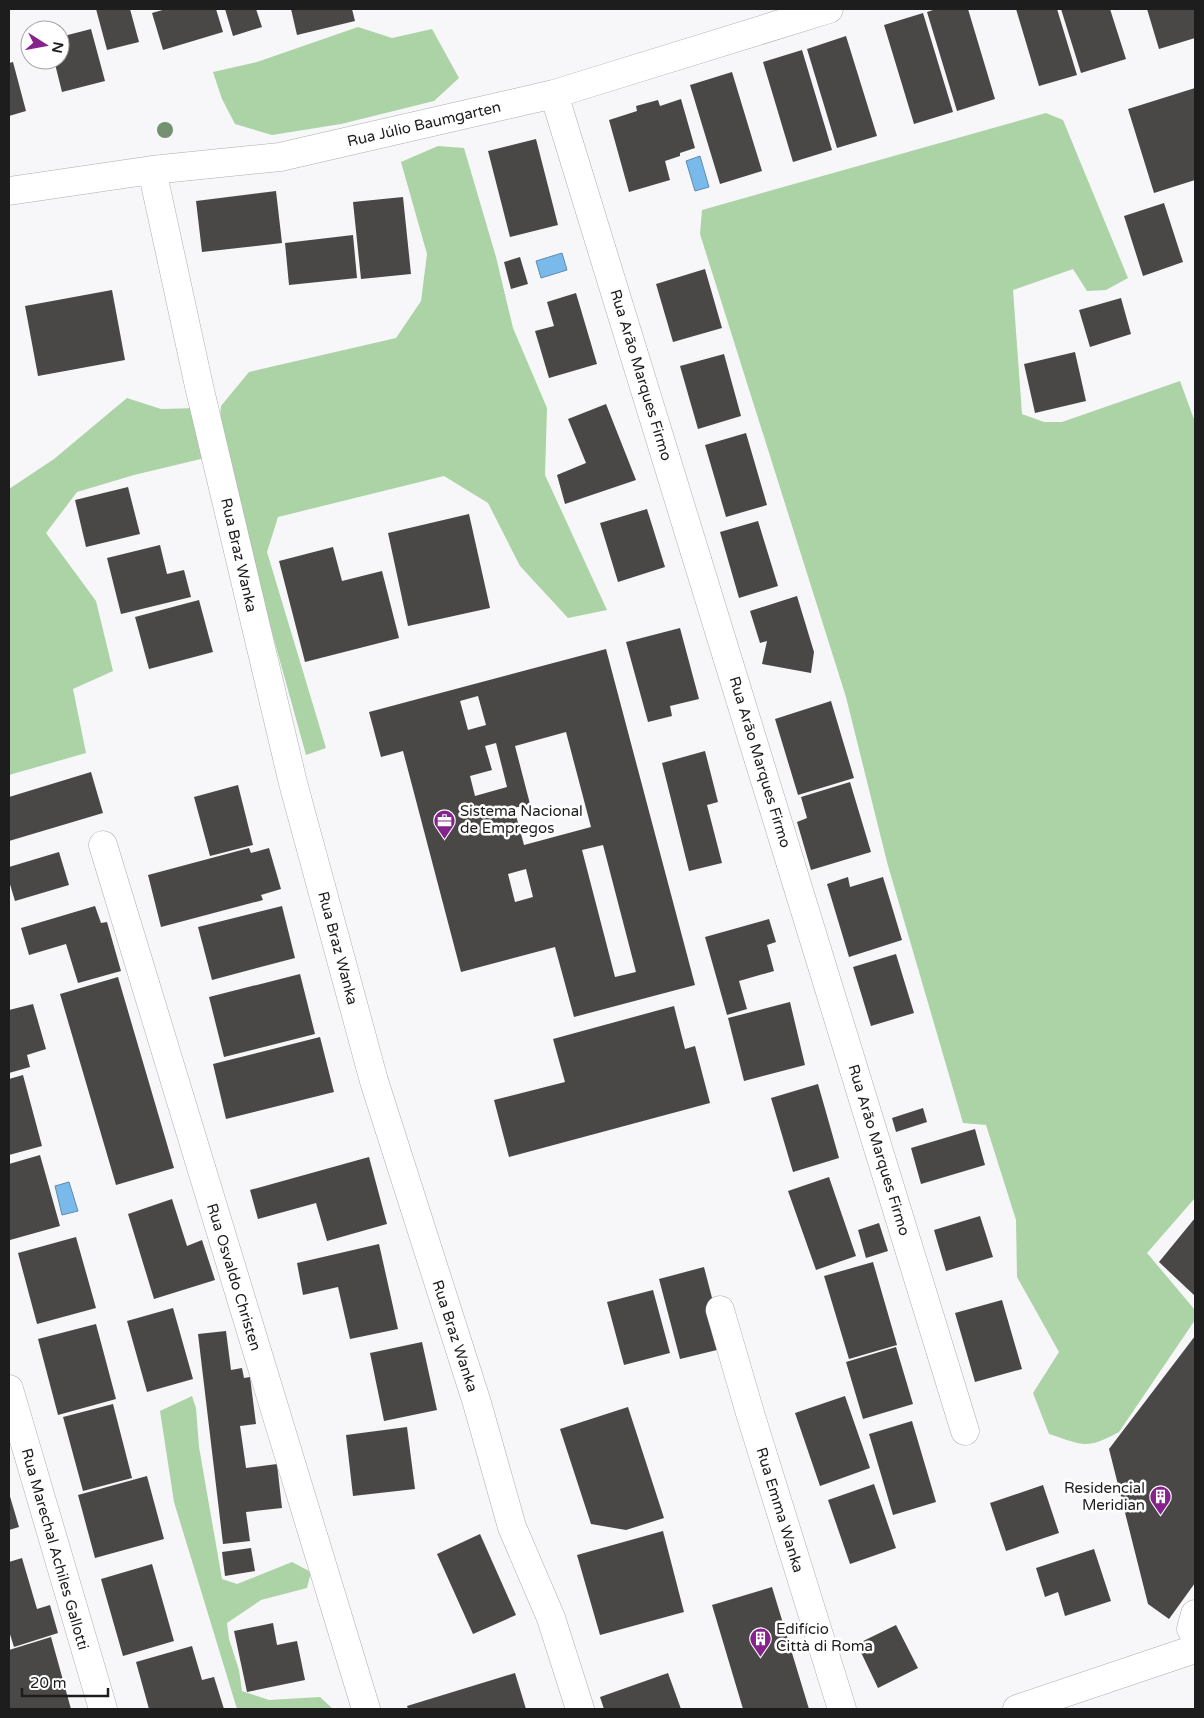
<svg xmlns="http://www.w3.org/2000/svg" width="1204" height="1718" viewBox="0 0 1204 1718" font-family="'Varela Round',sans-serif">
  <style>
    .green { fill: #abd3a5 }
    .water { fill: #79baeb; stroke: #5d8bae }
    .building { fill: #4a4846; fill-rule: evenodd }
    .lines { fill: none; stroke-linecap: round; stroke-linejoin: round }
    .minor-casing { stroke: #acadb0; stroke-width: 29 }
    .major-casing { stroke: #acadb0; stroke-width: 29 }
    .minor { stroke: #fff; stroke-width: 28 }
    .major { stroke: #fff; stroke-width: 28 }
    .tree { fill: #749172 }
    .labels { text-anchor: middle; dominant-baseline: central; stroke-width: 5; stroke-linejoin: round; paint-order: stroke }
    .street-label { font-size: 15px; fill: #1d1d1e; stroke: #fff }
    .poi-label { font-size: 15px; fill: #1d1d1e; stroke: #fff; text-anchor: start }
  </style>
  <rect width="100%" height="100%" fill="#f7f7fa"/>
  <!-- green -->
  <path class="green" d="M358,27L392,38L432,29L459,78L434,101L341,124L272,135L235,124L222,99L213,72L257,62Z
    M1046,113L1063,120L1128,278L1106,290L1087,291L1073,269L1013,290L1022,414L1044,422H1062L1180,381L1195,422V1198L1147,1253L1195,1310V1320L1119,1432C1086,1450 1083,1445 1049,1434L1033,1393L1059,1352L1017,1277L1016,1220L986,1125L963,1123L887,862L846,697L700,234L702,210Z
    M438,146L464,148L496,257L513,328L547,408L545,475L607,610L568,618L520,566L488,503L444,476L278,517L267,552L326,748L306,755L249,549L219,431L221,406L249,372L396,338L421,301L427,254L401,162Z
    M127,398L161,409L198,408L205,458L134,475L77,492L46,533L96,601L113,671L73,689L86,753L9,775V489L54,459Z
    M192,1396L196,1408L199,1447L222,1579L237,1584L292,1562L311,1572L307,1588L261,1600L227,1623L229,1639L239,1670L242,1691L269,1700L320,1697L333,1709H237L174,1502L160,1411Z"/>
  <!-- water -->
  <path class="water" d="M700,156L709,187L695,191L686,161Z
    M562,253L567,270L541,278L536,261Z
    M69,1182L78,1211L62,1215L55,1186Z"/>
  <!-- building -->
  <path class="building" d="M96,9H130L139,42L107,50Z
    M166,9H216L223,32L163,50L152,13Z
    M225,9H256L262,27L233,36Z
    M291,9H352L355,21L297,35Z
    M936,9H968L995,99L957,111L927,12Z
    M1016,9H1057L1077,75L1039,86Z
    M1061,9H1110L1126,59L1081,73Z
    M1147,9H1195V38L1159,49Z
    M923,13L953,112L914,124L884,25Z
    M91,29L105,81L62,92L54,60H60V37Z
    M846,36L877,136L837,148L807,49Z
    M802,50L832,150L793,162L763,62Z
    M13,62L26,111L9,116V63Z
    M732,72L762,171L720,184L690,85Z
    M1195,88V180L1154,193L1128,109Z
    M681,99L695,148L680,153V156L665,161L670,180L629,192L609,120L637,111L636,106L658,100L660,106Z
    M536,139L558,225L510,237L488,151Z
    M276,191L282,243L202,252L196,201Z
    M403,197L411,274L361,279L353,202Z
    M1164,203L1183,262L1143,276L1124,216Z
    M353,235L357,278L289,285L285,243Z
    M520,257L528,284L511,289L504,262Z
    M705,269L722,328L673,342L656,284Z
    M112,290L125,360L38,376L25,306Z
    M576,293L597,364L549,378L535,331L554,326L547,302Z
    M1121,298L1131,334L1090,347L1079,310Z
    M1075,352L1086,401L1035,413L1024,364Z
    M724,354L741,416L698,429L680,366Z
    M606,404L636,480L565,504L557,475L586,463L568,419Z
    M746,433L767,505L726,517L705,445Z
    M128,487L140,534L86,547L75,500Z
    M647,509L665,567L618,582L600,523Z
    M469,514L490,608L408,626L388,533Z
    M758,521L778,586L739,598L720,532Z
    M160,545L167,574L184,570L191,597L121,614L107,558Z
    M333,547L342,581L382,571L399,638L305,662L279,561Z
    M797,596L814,652L811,673L762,664L767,641L760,643L750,611Z
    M199,600L213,652L149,669L135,617Z
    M680,628L699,699L670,706L672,716L648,722L626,642Z
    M606,649L695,985L574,1017L555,947L461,972L403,751L381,757L369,712ZM478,696L486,725L468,730L460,701ZM566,732L591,827L524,845L514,808L530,804L515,746ZM496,743L507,787L475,796L470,776L492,770L485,746ZM603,845L636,972L615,977L582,850ZM526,869L533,897L515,902L508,874Z
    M831,701L854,778L798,795L775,719Z
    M705,751L718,802L707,805L722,863L689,871L662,763Z
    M91,772L103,813L9,841V797Z
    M850,782L871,852L811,870L797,822L807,818L801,797Z
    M238,785L253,845L210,856L194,797Z
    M249,848L251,853L269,848L281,889L261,895L263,900L161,927L148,875Z
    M59,852L69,885L15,901L9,881V867Z
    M848,877L850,887L883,877L902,940L849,957L827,884Z
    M95,906L101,923L107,922L121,971L78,983L66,944L29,955L21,928Z
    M282,906L295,958L212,980L198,927Z
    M769,919L776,942L767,945L774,971L739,981L747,1009L727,1015L705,937Z
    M896,954L914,1013L871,1026L853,967Z
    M300,974L315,1034L224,1057L209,997Z
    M118,977L174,1168L116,1185L60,994Z
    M790,1002L805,1065L744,1081L728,1018Z
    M33,1004L46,1049L27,1055L30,1067L9,1073V1010Z
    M674,1006L685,1049L695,1046L710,1103L509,1157L494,1100L565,1082L553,1039Z
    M320,1037L334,1092L226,1119L213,1064Z
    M23,1075L42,1146L9,1155V1079Z
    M818,1084L839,1158L793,1172L771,1098Z
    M923,1108L927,1122L896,1132L892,1118Z
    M975,1129L985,1165L921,1184L911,1148Z
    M40,1155L60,1226L10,1240L9,1235V1164Z
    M369,1157L387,1224L327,1241L316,1203L258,1219L250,1190Z
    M829,1177L856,1256L816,1270L788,1191Z
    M172,1199L187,1246L202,1240L215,1280L154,1299L128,1214Z
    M980,1216L993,1257L946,1271L934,1230Z
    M1195,1218V1296L1159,1262Z
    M879,1223L888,1251L866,1258L858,1230Z
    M76,1237L96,1308L37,1324L18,1253Z
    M379,1244L398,1329L350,1339L338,1287L303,1295L297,1263Z
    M873,1262L897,1345L849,1359L824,1276Z
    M704,1267L725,1348L680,1359L659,1279Z
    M653,1290L670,1353L624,1365L607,1302Z
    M1002,1300L1022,1369L975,1382L955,1313Z
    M173,1308L193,1379L147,1392L127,1321Z
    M96,1324L116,1399L58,1415L38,1339Z
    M226,1331L231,1370L242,1368L244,1378L250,1377L256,1424L240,1426L246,1468L277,1464L282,1508L246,1512L250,1541L223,1544L198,1334Z
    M1195,1336V1583L1169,1619L1148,1604L1109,1449Z
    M422,1342L437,1410L384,1421L370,1353Z
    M896,1347L913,1404L863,1419L846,1362Z
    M845,1396L870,1468L820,1486L795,1413Z
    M113,1404L132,1478L83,1491L63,1417Z
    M628,1407L664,1518L626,1530L591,1524L560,1429Z
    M912,1421L936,1502L893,1515L869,1434Z
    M407,1427L415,1489L353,1496L346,1435Z
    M147,1476L164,1539L95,1558L78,1495Z
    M874,1484L896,1548L850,1564L828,1500Z
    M1043,1485L1059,1533L1006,1551L990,1503Z
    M9,1493L19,1527L9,1530Z
    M663,1531L684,1612L600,1635L577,1555Z
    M480,1534L516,1615L473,1634L437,1554Z
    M251,1548L255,1571L225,1576L222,1552Z
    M1094,1549L1111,1601L1065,1616L1058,1592L1045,1597L1036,1568Z
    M22,1558L37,1609L50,1605L58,1633L14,1647L9,1631V1562Z
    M152,1564L174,1641L123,1656L101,1579Z
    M772,1587L809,1709H743L712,1605Z
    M273,1623L277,1645L297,1641L305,1680L247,1692L234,1631Z
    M896,1625L918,1668L878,1688L857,1644Z
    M51,1637L71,1709H10L9,1703V1650Z
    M192,1646L202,1680L214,1677L224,1709H149L136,1662Z
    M515,1673L526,1709H408L407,1706Z
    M668,1673L681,1709H604L600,1697Z"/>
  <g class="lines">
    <defs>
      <path id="minor" d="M554,94L965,1431
        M152,170L199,386L293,783L374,1081L477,1403L512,1527L551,1618L580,1709
        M9,191L152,170L280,157L554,94L829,9
        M103,845L366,1709
        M720,1310L750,1413L842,1709
        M9,1389L103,1709
        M1195,1614L1191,1629L1195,1635"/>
      <path id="major" d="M1017,1709L1195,1649"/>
    </defs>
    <!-- minor casing -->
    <use href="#minor" class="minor-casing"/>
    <!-- major casing -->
    <use href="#major" class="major-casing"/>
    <!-- minor -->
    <use href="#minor" class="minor"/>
    <!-- major -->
    <use href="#major" class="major"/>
  </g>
  <!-- trees -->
  <circle class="tree" cx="165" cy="130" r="8"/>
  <!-- icons -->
  <defs>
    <symbol id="office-pin" viewBox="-11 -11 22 30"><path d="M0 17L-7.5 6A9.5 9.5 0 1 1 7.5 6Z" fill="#86228b" stroke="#fff"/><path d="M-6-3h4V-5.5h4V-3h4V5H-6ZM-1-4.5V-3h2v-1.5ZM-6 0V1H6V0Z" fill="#fff"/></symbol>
    <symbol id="building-pin" viewBox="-11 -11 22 30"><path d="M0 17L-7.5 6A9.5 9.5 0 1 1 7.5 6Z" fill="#86228b" stroke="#fff"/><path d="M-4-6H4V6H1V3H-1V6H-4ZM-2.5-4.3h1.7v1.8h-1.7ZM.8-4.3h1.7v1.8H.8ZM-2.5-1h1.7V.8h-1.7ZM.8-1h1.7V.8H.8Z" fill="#fff"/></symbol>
  </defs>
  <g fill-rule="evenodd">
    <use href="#office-pin" x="432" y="808" width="25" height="34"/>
    <use href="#building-pin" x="1148" y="1484" width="25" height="34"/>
    <use href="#building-pin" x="748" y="1626" width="25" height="34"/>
  </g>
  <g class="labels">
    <!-- street labels -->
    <g class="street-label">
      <text transform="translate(424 124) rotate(-13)">Rua Júlio Baumgarten</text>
      <text transform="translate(641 375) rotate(73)">Rua Arão Marques Firmo</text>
      <text transform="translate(239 555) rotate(77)">Rua Braz Wanka</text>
      <text transform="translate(760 762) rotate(73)">Rua Arão Marques Firmo</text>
      <text transform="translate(338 948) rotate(75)">Rua Braz Wanka</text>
      <text transform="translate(879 1150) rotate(73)">Rua Arão Marques Firmo</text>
      <text transform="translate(234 1277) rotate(73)">Rua Osvaldo Christen</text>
      <text transform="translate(455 1336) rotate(72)">Rua Braz Wanka</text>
      <text transform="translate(780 1510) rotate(73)">Rua Emma Wanka</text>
      <text transform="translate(55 1549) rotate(74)">Rua Marechal Achiles Gallotti</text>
    </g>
    <!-- poi labels -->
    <g class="poi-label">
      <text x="460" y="811">Sistema Nacional<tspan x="460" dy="17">de Empregos</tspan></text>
      <text x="1145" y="1488" text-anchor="end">Residencial<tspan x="1145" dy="17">Meridian</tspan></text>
      <text x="776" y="1629">Edifício<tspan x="776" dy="17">Città di Roma</tspan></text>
    </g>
  </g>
  <!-- border -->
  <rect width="1204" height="1718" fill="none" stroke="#1d1d1e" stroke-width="20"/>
  <!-- north arrow -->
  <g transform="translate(45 45) rotate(101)"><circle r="24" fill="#ffffff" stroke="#a5a5a5"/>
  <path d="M0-4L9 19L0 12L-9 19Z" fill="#86228b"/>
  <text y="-8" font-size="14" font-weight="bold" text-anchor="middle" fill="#1d1d1e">N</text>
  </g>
  <!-- scale -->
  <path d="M22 1688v8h86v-8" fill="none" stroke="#1d1d1e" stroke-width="2.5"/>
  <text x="30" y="1688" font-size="15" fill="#1d1d1e" stroke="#ffffff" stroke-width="4" paint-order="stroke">20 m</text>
</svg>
